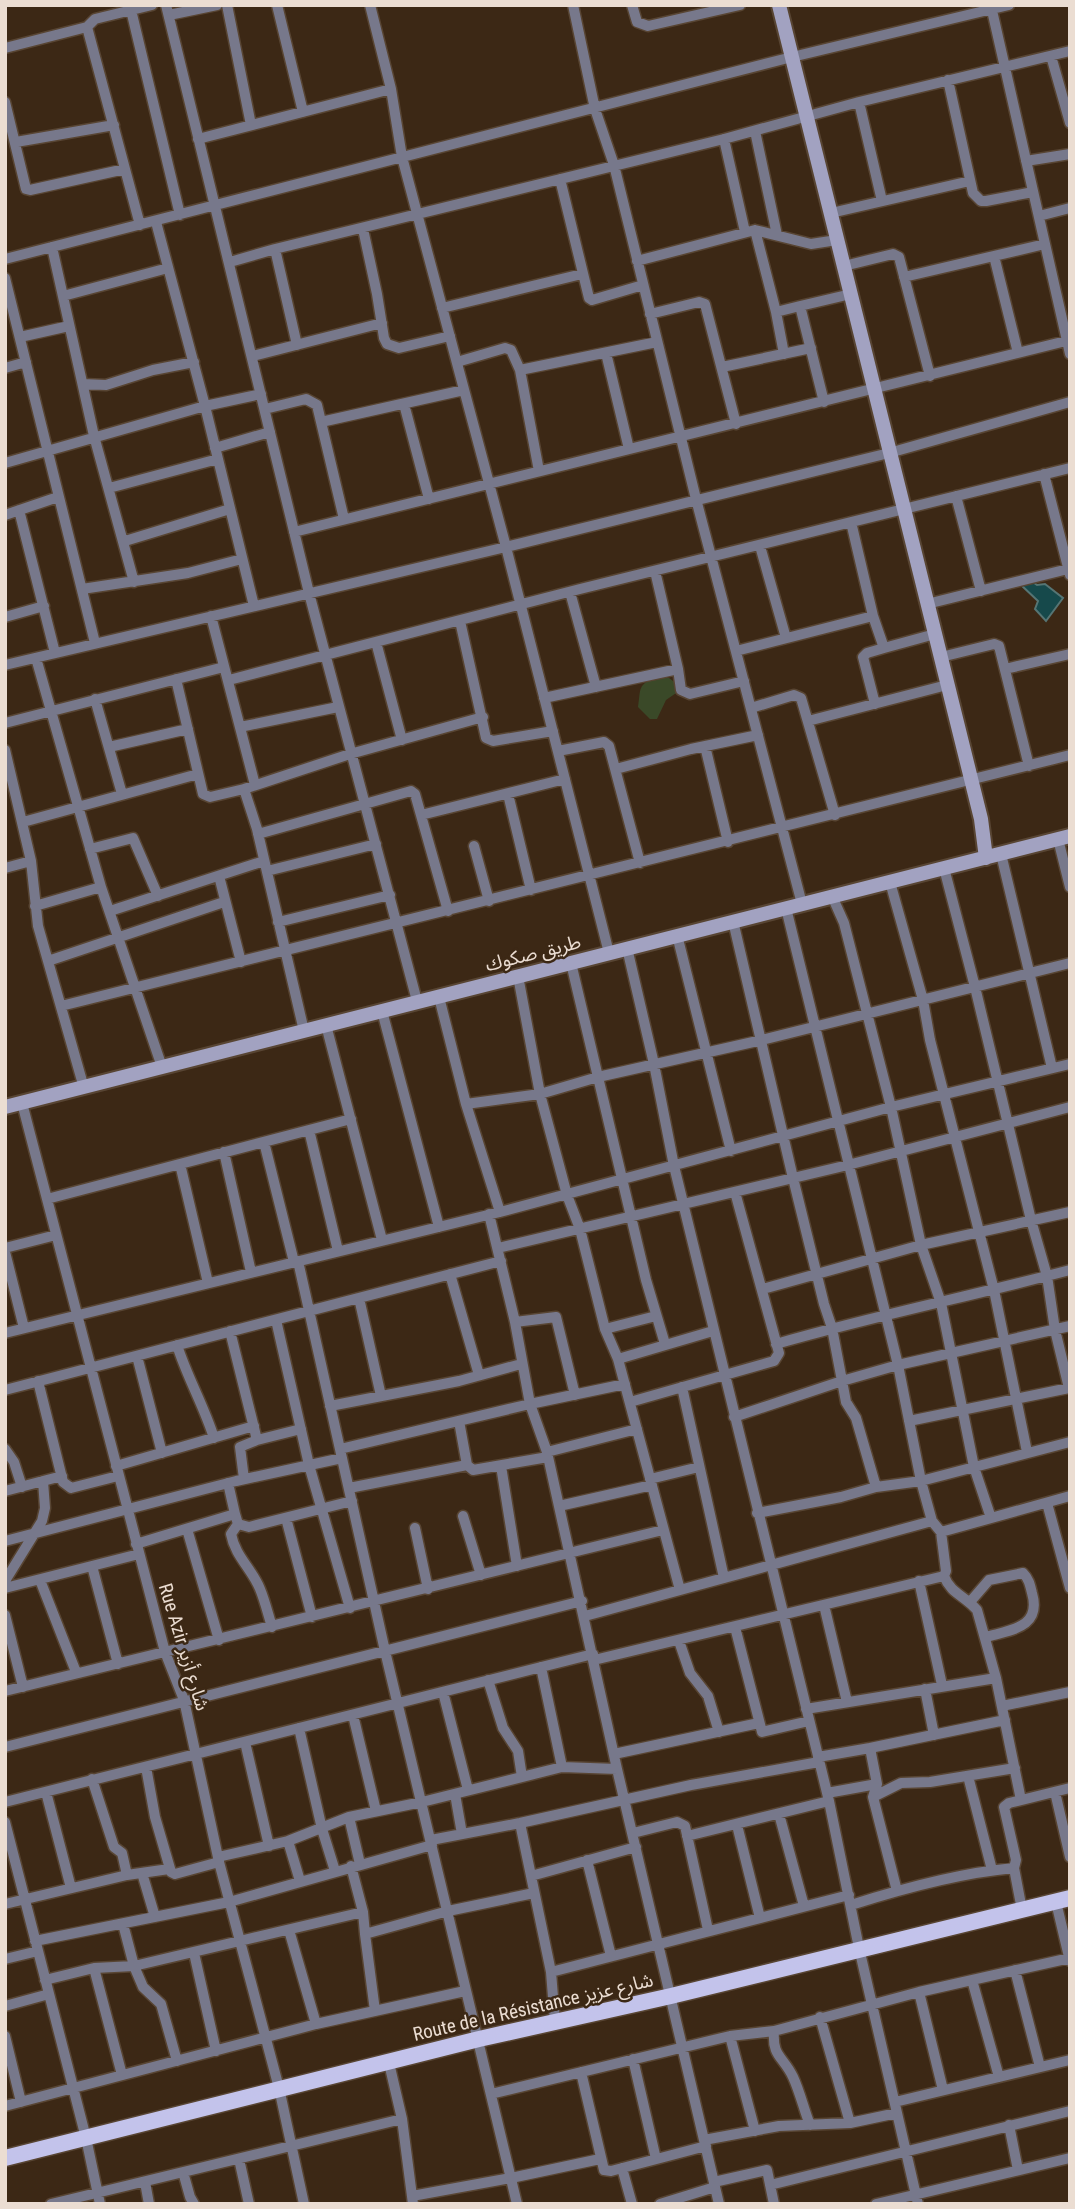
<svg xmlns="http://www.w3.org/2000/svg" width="1075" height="2209" viewBox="0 0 1075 2209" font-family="'Roboto Condensed','Noto Sans Arabic',sans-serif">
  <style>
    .green { fill: #3a4928 }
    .water { fill: #16494b; stroke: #567574; stroke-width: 2 }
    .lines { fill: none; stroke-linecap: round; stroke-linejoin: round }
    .street-casing { stroke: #584533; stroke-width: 13 }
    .secondary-casing { stroke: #584533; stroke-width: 18 }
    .primary-casing { stroke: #584533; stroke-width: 19 }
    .street { stroke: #77788b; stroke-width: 10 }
    .secondary { stroke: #a2a2c1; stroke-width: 14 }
    .primary { stroke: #c3c3eb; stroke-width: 16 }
    .labels { text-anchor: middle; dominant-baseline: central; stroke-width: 5; stroke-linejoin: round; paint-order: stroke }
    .street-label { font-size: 19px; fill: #ebddd2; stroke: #3c2815 }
  </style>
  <rect width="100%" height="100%" fill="#3c2815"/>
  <!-- green -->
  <path class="green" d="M658,678H669L677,684L679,691L666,700L657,719H650L638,707C641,689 637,683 658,678Z"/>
  <!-- water -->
  <path class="water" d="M1030,580L1037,585L1045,584L1063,598L1046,621L1035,609L1038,601L1020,584Z"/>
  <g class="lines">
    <defs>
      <path id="street" d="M166,5L309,593L417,1001
        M227,5L251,125
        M277,5L303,112
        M370,5L391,89L402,157L506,547L609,953
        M573,5L595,109L614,165L696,499L802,904
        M632,5L637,22L648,26L740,5
        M991,6L1070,354
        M131,10L180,215
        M169,15L217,5
        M87,27L140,225
        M5,48L87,27L95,19L152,5
        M1051,56L1070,123
        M948,80L973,193L981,201H986L1033,192
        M5,102L26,189L30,190L125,169
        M859,102L882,201
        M755,131L777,235
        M198,139L391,89
        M724,139L745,232
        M16,142L114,125
        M1026,161L1070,154
        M560,179L589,298L592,300L643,285
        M831,213L970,181
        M1039,216L1070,208
        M156,222L205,406L254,606
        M363,229L377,294L384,338L387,344L399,348L450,336
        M755,230L776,312L800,306
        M52,247L94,436L134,582
        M275,249L297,345
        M994,256L1018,353
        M5,259L792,57L1009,5
        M637,261L755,230L811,244L837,240
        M230,262L275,249L724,139L859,102L1070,51
        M844,266L893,254L899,257L930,376
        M904,277L1045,244
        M5,278L95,643
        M63,296L168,268
        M442,308L582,274
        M776,312L784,354
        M650,314L699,302L705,304L736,424
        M20,337L69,326
        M606,353L629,449
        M253,356L382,323
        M457,362L505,348L511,350L520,370L539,471
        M722,367L811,348
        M5,368L26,362
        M520,370L657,342
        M83,384L106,385L153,370L194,362
        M824,402L800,306L851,294
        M404,404L429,499
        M265,409L306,399L317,405L344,519
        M321,422L464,390
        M215,448L270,432
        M5,463L205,406L261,394
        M1044,474L1070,575
        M109,488L218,459
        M956,496L981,591
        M19,510L55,653
        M5,515L58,497
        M851,522L873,616L884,648L935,634
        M294,532L1070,340
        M125,541L230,509
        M760,546L786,638
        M655,571L678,669L681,690L690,694L744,681
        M82,589L188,573L242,559
        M570,592L596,687
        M927,604L1068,569
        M211,616L255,785
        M5,617L44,606
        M460,621L486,738L493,741L553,731
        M376,642L402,740
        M736,651L873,616
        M941,657L994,644L999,646L1029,766
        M36,658L101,887L162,1067
        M5,665L506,547L889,453L1070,402
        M1005,669L1070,654
        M176,679L203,794L210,797L244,789
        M229,680L580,589L1070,468
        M544,698L678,669
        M95,699L122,794
        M875,704L863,657L867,653L884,648
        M751,708L794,695L801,698L835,815
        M808,721L947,685
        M5,723L224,667
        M240,727L338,707
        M705,746L728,842
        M109,747L188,729
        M5,750L31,861
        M558,751L604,742L609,746L640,863
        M616,769L691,749L758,735
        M508,794L531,890
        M421,815L565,779
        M23,822L198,774
        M258,834L411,791L415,794L448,911
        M1058,839L1070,887
        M474,846L489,901
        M90,849L133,838L158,896
        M1001,854L1052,1068
        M5,868L31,861L38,926L84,1088
        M267,871L376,844
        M219,876L241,962
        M890,882L923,1000L930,1040L994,1290L1027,1452
        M832,896L844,923L891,1107L921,1245L941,1303L974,1467L991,1518
        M35,906L101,887
        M786,908L898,1365L921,1481L932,1521L941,1532L946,1571L944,1576C951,1594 964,1595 977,1610L996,1678L1021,1800
        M110,911L264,861
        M733,921L793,1178L824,1304L832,1328L846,1402L856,1418L876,1487
        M278,922L390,895
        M677,935L731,1151
        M627,948L654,1064L674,1166L829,1801L859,1948L918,2204
        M48,961L224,902
        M571,963L646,1280L665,1344
        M518,976L540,1094L567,1195L580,1229L605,1329L618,1359L680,1590
        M61,1006L1070,755
        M382,1011L439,1227
        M326,1025L382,1240
        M304,1031L257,829L244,789L350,754L483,717
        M22,1103L165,1652L184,1700L219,1862L279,2088L304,2204
        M466,1104L540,1094L598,1077L762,1040L1070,963
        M309,1130L338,1251
        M264,1142L294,1262
        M224,1152L251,1272
        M180,1164L208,1283
        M47,1199L351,1119
        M500,1212L891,1107L1070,1064
        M489,1214L515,1322L530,1404L547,1452L617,1769L719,2204
        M5,1248L56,1235
        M498,1248L848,1165L1070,1107
        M5,1252L24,1328
        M298,1261L385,1651L517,2204
        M450,1274L479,1375
        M763,1289L921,1245L1070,1212
        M359,1298L381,1396
        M276,1320L309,1465L350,1608
        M515,1322L556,1317L575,1395
        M605,1329L656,1316
        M230,1331L257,1440L301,1429
        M5,1333L500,1212L466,1104L439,997
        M776,1344C873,1316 972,1296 1070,1270
        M177,1345C187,1377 204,1406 214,1438
        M137,1356L162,1453
        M618,1359L713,1331
        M38,1381L63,1482L71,1488L118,1476
        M682,1387L724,1578
        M5,1390L501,1261
        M630,1402L774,1361L779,1353L735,1192
        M330,1406L459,1381L521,1364
        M734,1417L842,1381L898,1365L1070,1326
        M459,1421L467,1465L473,1470L548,1457
        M909,1421L1069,1388L1055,1330L1047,1276L1031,1220L975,987L944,868
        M5,1449L14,1462L22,1487
        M340,1449L530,1404L625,1384
        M547,1452L637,1429
        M116,1466L254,1426
        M501,1466L517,1566
        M244,1479L240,1447L257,1440
        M650,1479L699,1467
        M228,1483L235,1514
        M349,1488L467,1465
        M5,1491L62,1476
        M1047,1503L1070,1588
        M559,1506L652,1485
        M757,1513L841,1497L876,1487L921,1481L1070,1442
        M463,1516L481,1575
        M286,1518L312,1617
        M238,1524L231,1534C235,1556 252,1569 260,1589C265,1601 268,1614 272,1627
        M415,1528L428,1589
        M187,1529L219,1640
        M941,1532L1070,1496
        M5,1541L236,1481L342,1458
        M136,1544L235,1514L238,1524L249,1527L352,1501
        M92,1566L118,1664
        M40,1580L76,1672
        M5,1581L42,1521L45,1508L43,1481
        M919,1581L942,1685
        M5,1588L139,1554
        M970,1602L989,1580L1023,1573C1029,1579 1030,1585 1032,1593C1042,1628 1010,1630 986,1637
        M824,1605L847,1702
        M5,1615L23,1687
        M585,1616L932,1521
        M735,1627L762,1732L809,1721
        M679,1641L690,1673L708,1696L719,1732
        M594,1660L944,1576
        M541,1667L562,1767
        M488,1680L503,1728L518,1751L522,1777
        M925,1689L934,1735
        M5,1691L663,1530
        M443,1692L468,1790
        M1002,1706L1070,1692
        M806,1709L996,1678
        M353,1715L376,1811
        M299,1728L322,1829L335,1871
        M245,1742L269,1846
        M5,1747L582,1601
        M870,1748L1005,1720
        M614,1754L759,1723
        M818,1757L870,1748L877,1784L873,1797L897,1891
        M146,1767L155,1817L171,1872L175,1874L219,1862
        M968,1776L992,1870
        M92,1779L114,1847L122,1853L127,1875
        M46,1792L71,1888
        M1055,1792L1070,1857
        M827,1793L877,1784
        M455,1794L462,1834
        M873,1797L901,1783L930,1782L1015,1768
        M5,1802L593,1654
        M779,1814L804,1906
        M349,1817L360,1864
        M5,1822L86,2138L100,2204
        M520,1823L551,1972L555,2022
        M737,1825L760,1918
        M633,1833L677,1822L685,1826L708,1930
        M687,1836L829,1801
        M431,1840L520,1823L691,1785L819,1762
        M288,1841L300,1881
        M218,1857L288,1841L349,1817L422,1802L562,1767L617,1769
        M587,1860L611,1956
        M351,1866L363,1912
        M142,1873L155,1917
        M531,1876L636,1847
        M1056,1902L1070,1961
        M5,1904L127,1875L169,1869
        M851,1905C904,1888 959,1873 1014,1868
        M1022,1910L1014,1868L1016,1860L1004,1807L1009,1803L1070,1788
        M123,1924L134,1966L143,1987L161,2004L177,2061
        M289,1930L316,2024
        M365,1934L375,2011
        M35,1941L229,1902L432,1845
        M194,1953L216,2051
        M5,1959L38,1951
        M94,1968L122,2075
        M1015,1970L1040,2067
        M551,1972L849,1895
        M45,1980L94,1968L134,1966L363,1912L365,1934L448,1911L534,1893
        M972,1980L999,2077
        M919,1992L943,2090
        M5,2006L49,1994
        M820,2017L850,2123
        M774,2031C772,2057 783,2056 793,2077C800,2092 804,2110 810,2125
        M5,2036L21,2102
        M730,2036L755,2131
        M633,2059L656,2159
        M389,2063L402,2119L413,2204
        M581,2072L604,2170L611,2171L706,2146
        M491,2094L730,2036L774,2031L919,1992L1070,1958
        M895,2102L1070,2060
        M5,2106L316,2024L465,1991
        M1009,2125L1018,2170
        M704,2140L779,2126L850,2123L897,2113
        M239,2159L249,2204
        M622,2168L632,2204
        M183,2172L190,2197L194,2204
        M145,2182L149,2204
        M714,2182L767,2170L774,2204
        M770,2185L1070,2111
        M412,2196L511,2178L600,2159
        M51,2204L402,2119
        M660,2204L715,2187
        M876,2204L1070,2158"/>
      <path id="secondary" d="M779,5L981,819L986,858
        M5,1107L1070,836"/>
      <path id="primary" d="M5,2158L479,2039L671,1996L1070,1898"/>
    </defs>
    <!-- street casing -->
    <use href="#street" class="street-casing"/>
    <!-- secondary casing -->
    <use href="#secondary" class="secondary-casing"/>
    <!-- primary casing -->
    <use href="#primary" class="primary-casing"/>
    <!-- street -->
    <use href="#street" class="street"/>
    <!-- secondary -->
    <use href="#secondary" class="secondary"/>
    <!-- primary -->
    <use href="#primary" class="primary"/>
  </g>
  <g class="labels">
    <!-- street labels -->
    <g class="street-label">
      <text transform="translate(533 953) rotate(-14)">طريق صكوك</text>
      <text transform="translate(184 1647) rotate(73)">Rue Azir شارع أزير</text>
      <text transform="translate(533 2007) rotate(-13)">Route de la Résistance شارع عزيز</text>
    </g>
  </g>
  <!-- border -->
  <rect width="1075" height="2209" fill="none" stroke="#ebddd2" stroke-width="14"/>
</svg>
